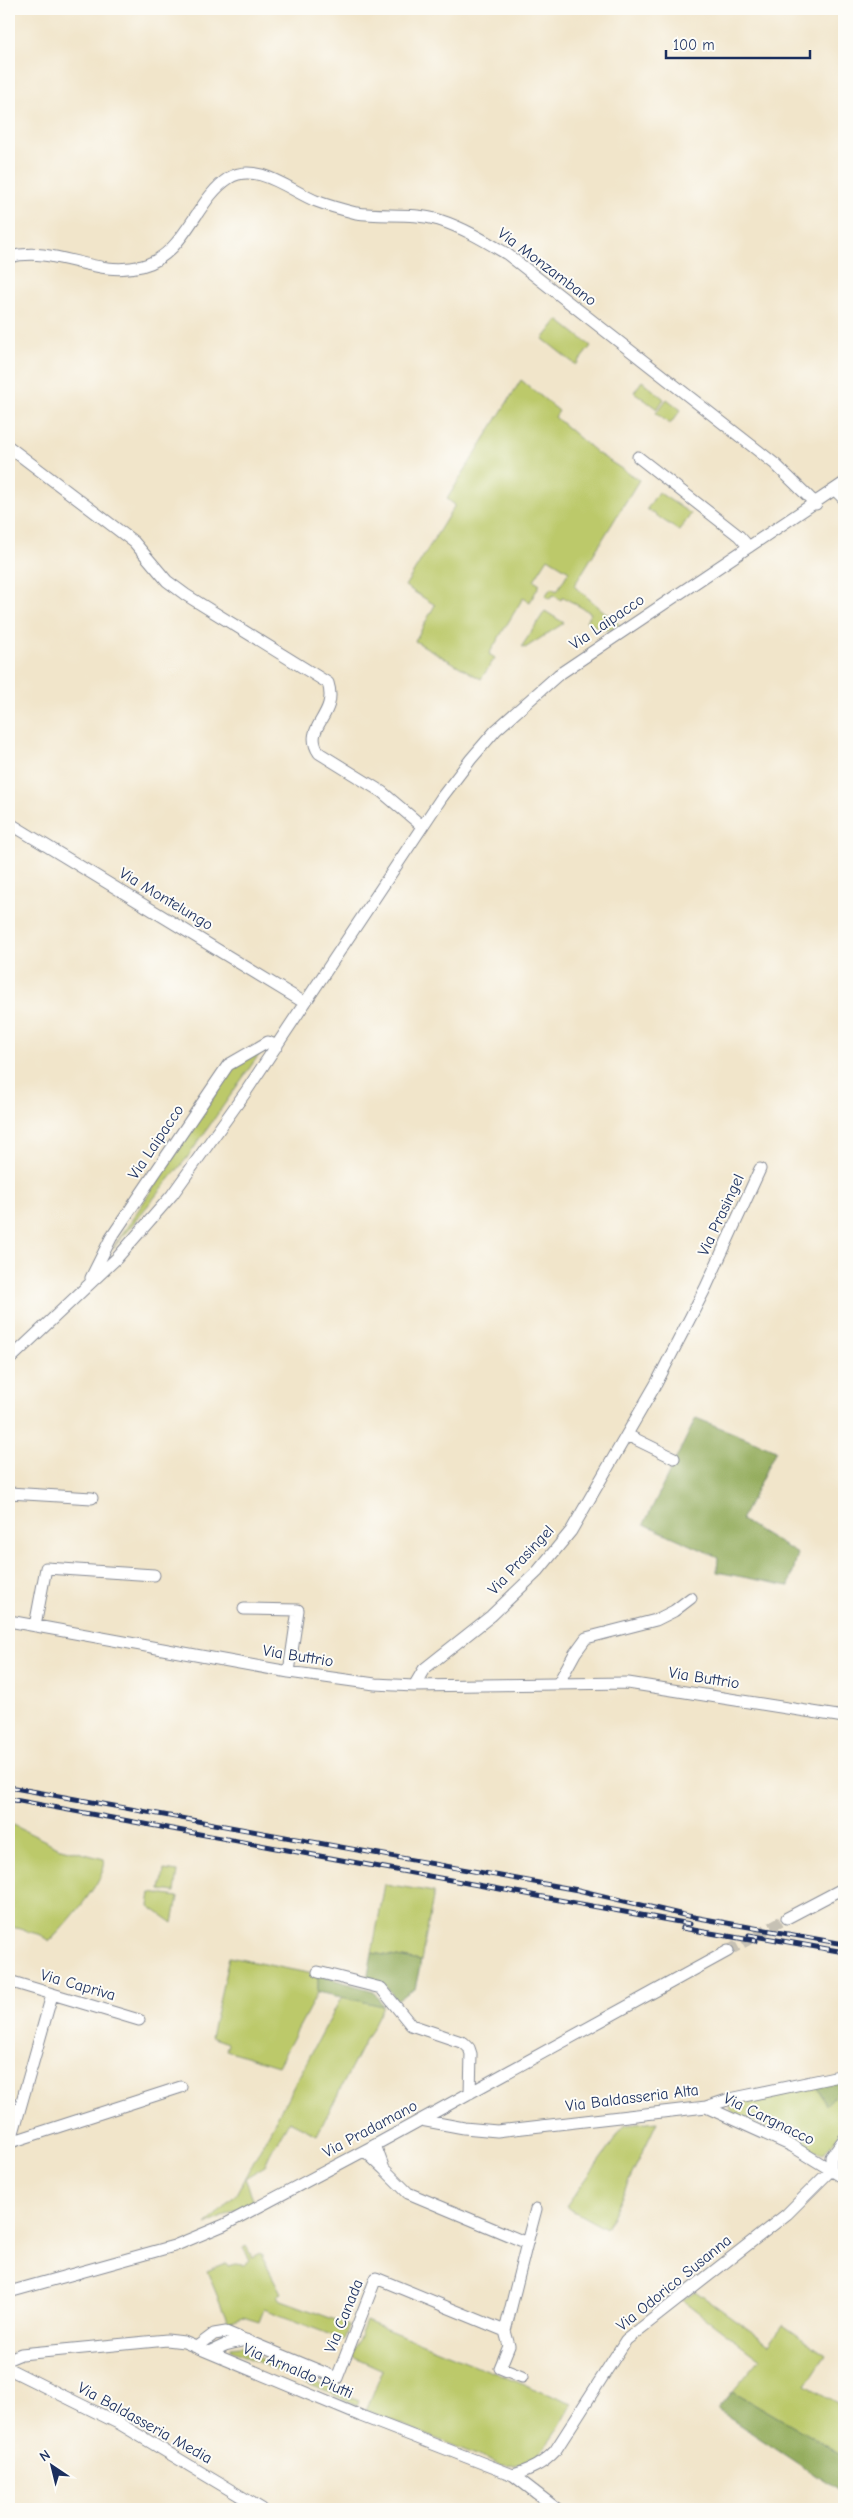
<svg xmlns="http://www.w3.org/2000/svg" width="853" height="2518" viewBox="0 0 853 2518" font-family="'Comic Neue',sans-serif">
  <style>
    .green { fill: #bcc96a; stroke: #6c7c64 }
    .forest { fill: #95ad5e; stroke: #586e5e }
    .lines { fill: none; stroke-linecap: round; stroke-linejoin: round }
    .minor-tunnel { stroke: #c6c1b4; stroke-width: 11; stroke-dasharray: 11 5.5; stroke-linecap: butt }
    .minor-casing { stroke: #868a94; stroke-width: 13 }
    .minor { stroke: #fff; stroke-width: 11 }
    .rail-casing { stroke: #1b2f5e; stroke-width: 5 }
    .rail { stroke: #fdfcf7; stroke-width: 3; stroke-dasharray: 9; stroke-linecap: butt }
    .labels { text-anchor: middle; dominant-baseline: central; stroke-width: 4; stroke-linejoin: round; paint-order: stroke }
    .street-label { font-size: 16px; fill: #1b2f5e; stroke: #fdfcf7 }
  </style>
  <rect width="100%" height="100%" fill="#fdfcf7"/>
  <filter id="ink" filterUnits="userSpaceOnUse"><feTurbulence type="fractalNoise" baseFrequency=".02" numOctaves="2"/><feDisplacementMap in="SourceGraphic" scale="10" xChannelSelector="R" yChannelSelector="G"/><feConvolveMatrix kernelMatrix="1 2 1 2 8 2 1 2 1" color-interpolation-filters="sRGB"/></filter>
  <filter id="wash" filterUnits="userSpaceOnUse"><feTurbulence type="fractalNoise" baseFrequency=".0096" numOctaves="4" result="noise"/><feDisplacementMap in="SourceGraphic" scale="20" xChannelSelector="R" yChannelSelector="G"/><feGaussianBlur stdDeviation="1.12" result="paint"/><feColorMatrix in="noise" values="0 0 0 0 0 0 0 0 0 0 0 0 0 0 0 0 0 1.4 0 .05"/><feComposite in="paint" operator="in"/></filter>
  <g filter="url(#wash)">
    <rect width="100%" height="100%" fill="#f1e5ca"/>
    <!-- green -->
    <path class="green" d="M558,320L591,346L576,365L543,339Z
      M521,380L559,411L555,417L597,453L639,480L574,586L620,625C606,635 599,628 586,621L591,613L563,597L561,600L553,595L550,599L545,596L551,588L557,591L569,571L548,558L534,580L540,584L530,602L523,598L489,654L495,658L481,679L415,641L435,605L405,586L455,505L447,499Z
      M642,381L664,399L657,409L634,392Z
      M667,399L681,410L670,424L656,413Z
      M658,492L691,514L679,531L647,509Z
      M545,611L564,623L525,648L522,646Z
      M262,1050L187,1158L113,1248L233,1068Z
      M9,1823L58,1847L104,1859C110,1876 63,1928 50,1941L41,1935L9,1926Z
      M164,1870L178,1872L175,1892L161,1890Z
      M385,1884L434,1892L421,1961L372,1953Z
      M151,1893L178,1897L173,1923L149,1906Z
      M229,1957L318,1975V1992L278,2066L226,2050L228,2043L211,2037Z
      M342,1996L383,2006L317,2135L289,2121C281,2137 270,2150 265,2166L245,2178L254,2201L206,2225L236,2194Z
      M816,2084L826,2104L844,2085V2129L823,2154L734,2113L730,2109L732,2103Z
      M657,2122L606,2229L566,2207L625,2125Z
      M246,2246L252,2257L260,2253L281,2293L277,2295L279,2299L349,2325L344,2340L264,2309L259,2322L243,2317L228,2322L207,2271L226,2263L228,2266L235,2264L244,2265L250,2260L243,2248Z
      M695,2291L769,2344L783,2325L826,2355L806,2385L844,2407V2456L733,2391L760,2359L682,2300Z
      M366,2321L572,2404C557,2430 539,2471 501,2465L366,2410L383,2370L352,2356Z
      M247,2345L244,2352L339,2391L338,2393L359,2401L357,2405L230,2350V2347Z"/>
    <!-- forest -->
    <path class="forest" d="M696,1418L776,1450L741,1520L798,1554L789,1586L717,1572L718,1557L644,1524Z
      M372,1953L421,1961L415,1989L396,2000L384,1983L367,1979Z
      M318,1975L374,1991L383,2006L318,1992Z
      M844,2078V2085L826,2105L816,2084Z
      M733,2391L844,2456V2481L839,2491L717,2410Z"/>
  </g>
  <g filter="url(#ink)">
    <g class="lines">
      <!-- minor-tunnel -->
      <path class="minor-tunnel" d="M728,1951L787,1918"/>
      <defs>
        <path id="minor" d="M9,257C57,245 93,278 142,266C185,255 196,199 229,178C256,161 291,191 316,201C329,206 344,210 356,213C384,217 412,212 439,220C464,228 485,241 507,254L775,464L816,504
          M9,447L134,542L167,581L186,595L328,683C339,717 301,726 319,753L382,792L422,826
          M638,457L739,536L749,547
          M835,490L844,499
          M9,823L305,1003
          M91,1278L111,1238L228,1065L268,1042L277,1046
          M9,1360L117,1258L172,1195L245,1093L442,797L471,759L496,730L558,675L844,483
          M627,1435L674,1458
          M9,1493L92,1498
          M244,1609L298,1610L289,1672
          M9,1621L289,1672L375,1684L414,1686L628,1683L844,1717
          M35,1626L46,1568L154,1575
          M558,1684L575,1653L586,1638L656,1620L674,1611L691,1598
          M414,1686L424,1669L491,1616L538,1571L571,1531L656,1384L706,1287L760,1169
          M787,1918L844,1888
          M318,1972L381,1988L411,2025L464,2043L469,2048L471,2054L470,2093
          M9,1981L139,2020
          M706,2107L792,2146L844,2178
          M421,2120L464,2128L497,2131L706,2107L730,2099L844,2075
          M11,2142L181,2087
          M9,2147L52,1995
          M365,2151L384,2169L375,2145
          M831,2170V2157L844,2139
          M527,2243L536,2209
          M9,2292L174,2246L224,2225L375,2145L728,1951
          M505,2331L509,2346L500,2368L522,2377
          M198,2346L214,2334L226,2332L337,2378L376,2278L505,2331L527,2243L408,2193L384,2169
          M210,2352L225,2345L246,2340
          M9,2359L21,2354L167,2340L184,2342L361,2416L513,2475L557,2509
          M9,2369L120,2424L262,2509
          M513,2475C530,2470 543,2464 555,2451L626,2340L787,2214L831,2170"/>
      </defs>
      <!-- minor casing -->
      <use href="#minor" class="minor-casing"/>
      <!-- minor -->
      <use href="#minor" class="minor"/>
      <defs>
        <path id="rail" d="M9,1787L578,1890L688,1916L844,1944
          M9,1799L690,1924
          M682,1928L756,1941
          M749,1935L844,1952"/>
      </defs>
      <!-- rail casing -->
      <use href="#rail" class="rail-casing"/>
      <!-- rail -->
      <use href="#rail" class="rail"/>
    </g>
  </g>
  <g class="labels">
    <!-- street labels -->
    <g class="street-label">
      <text transform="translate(547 267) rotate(37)">Via Monzambano</text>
      <text transform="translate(607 622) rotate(-34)">Via Laipacco</text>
      <text transform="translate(166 899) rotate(31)">Via Montelungo</text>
      <text transform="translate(156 1142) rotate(-56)">Via Laipacco</text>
      <text transform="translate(721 1215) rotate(-65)">Via Prasingel</text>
      <text transform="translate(521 1560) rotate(-47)">Via Prasingel</text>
      <text transform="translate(298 1656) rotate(9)">Via Buttrio</text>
      <text transform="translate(704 1678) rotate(9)">Via Buttrio</text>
      <text transform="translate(78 1985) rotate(16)">Via Capriva</text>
      <text transform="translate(632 2098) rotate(-7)">Via Baldasseria Alta</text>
      <text transform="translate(769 2119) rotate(26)">Via Cargnacco</text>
      <text transform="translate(370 2129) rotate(-28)">Via Pradamano</text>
      <text transform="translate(674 2283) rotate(-39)">Via Odorico Susanna</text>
      <text transform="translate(344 2316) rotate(-68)">Via Canada</text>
      <text transform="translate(298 2371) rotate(23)">Via Arnaldo Piutti</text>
      <text transform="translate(145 2423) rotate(29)">Via Baldasseria Media</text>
    </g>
  </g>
  <!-- margin -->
  <rect width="853" height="2518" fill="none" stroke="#fdfcf7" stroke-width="30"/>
  <!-- north arrow -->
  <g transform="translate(52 2466) rotate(325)" stroke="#fdfcf7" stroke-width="4" paint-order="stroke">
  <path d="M0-4L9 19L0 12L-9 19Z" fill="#1b2f5e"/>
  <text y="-8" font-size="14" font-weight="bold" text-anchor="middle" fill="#1b2f5e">N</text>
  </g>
  <!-- scale -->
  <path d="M666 50v8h144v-8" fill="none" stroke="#1b2f5e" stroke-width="2.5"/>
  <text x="673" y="50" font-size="15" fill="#1b2f5e" stroke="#fdfcf7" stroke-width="4" paint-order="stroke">100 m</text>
</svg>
